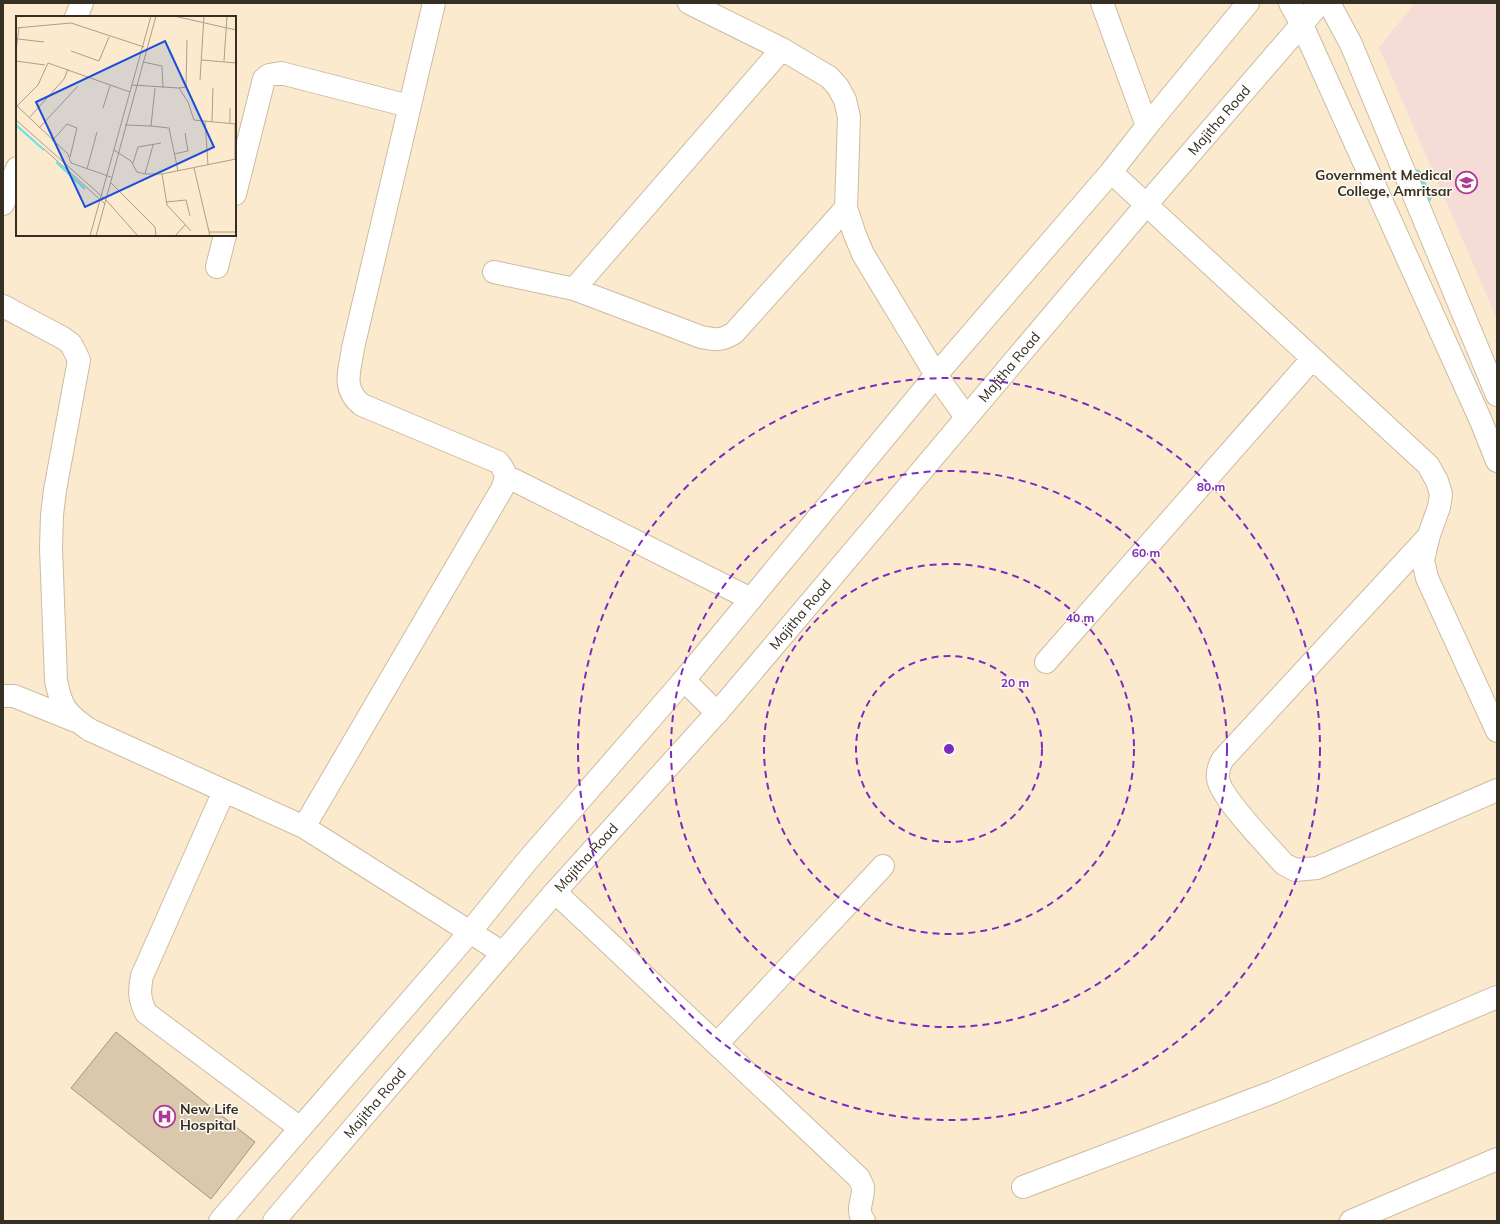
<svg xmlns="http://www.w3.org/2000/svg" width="1500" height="1224" viewBox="0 0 1500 1224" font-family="Mulish,sans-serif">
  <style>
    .education { fill: #f6dcd6 }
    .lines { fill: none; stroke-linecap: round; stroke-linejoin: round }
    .stream { stroke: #63e3e8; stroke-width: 9 }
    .building { fill: #d9c8ac; stroke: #a6967b }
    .street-casing { stroke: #ccbca0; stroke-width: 24 }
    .secondary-casing { stroke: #ccbca0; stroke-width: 24 }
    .street { stroke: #fff; stroke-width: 22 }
    .secondary { stroke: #fff; stroke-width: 22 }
    .ring { fill: none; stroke: #7b2cbf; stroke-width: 2; stroke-dasharray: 7 5 }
    .labels { text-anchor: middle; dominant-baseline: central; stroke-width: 3; stroke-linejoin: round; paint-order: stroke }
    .street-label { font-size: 14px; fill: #362f24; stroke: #fdf9f3 }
    .poi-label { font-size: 14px; font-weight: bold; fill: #362f24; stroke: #fdf9f3; text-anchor: end }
    .inset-river { fill: none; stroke: #63e3e8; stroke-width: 2 }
    .inset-road { fill: none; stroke: #ac9f89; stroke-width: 1 }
    .view { fill: #1d4ed8; fill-opacity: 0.15; stroke: #1d4ed8; stroke-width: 2 }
    .inset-edge { fill: none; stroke: #362f24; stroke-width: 2 }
    .centre { fill: #7b2cbf; stroke: #fdf9f3; stroke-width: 2 }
    .ring-label { font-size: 12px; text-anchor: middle; font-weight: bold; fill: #7b2cbf; stroke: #fdf9f3; stroke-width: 3; stroke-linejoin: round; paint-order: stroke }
  </style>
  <rect width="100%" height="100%" fill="#fbeacd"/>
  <!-- education -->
  <path class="education" d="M1415,3H1497V319L1379,47Z"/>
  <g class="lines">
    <!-- stream -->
    <path class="stream" d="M1417,174L1427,198"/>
  </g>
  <!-- building -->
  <path class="building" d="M116,1032L255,1142L211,1199L71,1088Z"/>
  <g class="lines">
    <defs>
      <path id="street" d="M689,3L782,49L829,77L838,87L845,100L849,117L846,208L855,235L863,254L936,375L966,417
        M1102,3L1147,126
        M76,17L82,3
        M1111,172L1428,465L1437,481L1441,494L1439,507L1429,535L1423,560L1427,578L1497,731
        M235,194L264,79L269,75L281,73L409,106
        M3,204L17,168
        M217,267L225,235
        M494,272L574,289L701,337C716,340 721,341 734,333L846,208
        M574,289L782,49
        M3,306L63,338L71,344L79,360L55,490L52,515L51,548L56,680C61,707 66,714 90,730L304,827L503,953
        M506,476L751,599
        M1428,537L1223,759C1219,766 1217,771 1218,779C1221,798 1269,847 1284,864L1295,870L1317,868L1497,790
        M1046,662L1312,359
        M3,696H14L76,721
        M224,791L142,976C139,992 139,998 146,1013L300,1128
        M304,827L502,489C507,476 507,473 498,462L362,405C341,389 350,370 353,348L434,3
        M555,892L859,1178C860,1181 862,1184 863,1187C864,1199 855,1210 864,1221
        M717,1044L883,866
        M1023,1187L1273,1092L1497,997
        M1351,1221L1497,1159"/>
      <g id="secondary">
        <path d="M1290,3L1302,25L1481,421L1497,461"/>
        <path d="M1329,3L1351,44L1497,395"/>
        <path d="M684,680L717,713"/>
        <path d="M220,1221L470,932L527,861L684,680L936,375L1111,172L1147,126L1248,3"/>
        <path id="s1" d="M274,1221L555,892L723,706L1146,205L1320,3"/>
      </g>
    </defs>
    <!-- street casing -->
    <use href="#street" class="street-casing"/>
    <!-- secondary casing -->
    <use href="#secondary" class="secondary-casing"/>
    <!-- street -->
    <use href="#street" class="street"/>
    <!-- secondary -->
    <use href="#secondary" class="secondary"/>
  </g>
  <!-- distance rings -->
  <g class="ring">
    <circle cx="949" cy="749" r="93"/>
    <circle cx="949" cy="749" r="185"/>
    <circle cx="949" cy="749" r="278"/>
    <circle cx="949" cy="749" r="371"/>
  </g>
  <!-- icons -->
  <defs>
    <symbol id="university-ring" viewBox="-11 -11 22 22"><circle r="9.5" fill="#fdf9f3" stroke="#ab3b98" stroke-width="1.5"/><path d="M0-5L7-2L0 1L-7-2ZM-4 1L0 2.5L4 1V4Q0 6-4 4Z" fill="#ab3b98"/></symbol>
    <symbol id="hospital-ring" viewBox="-11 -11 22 22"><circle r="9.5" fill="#fdf9f3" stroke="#ab3b98" stroke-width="1.5"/><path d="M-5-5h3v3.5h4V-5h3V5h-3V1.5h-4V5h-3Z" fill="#ab3b98"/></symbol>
  </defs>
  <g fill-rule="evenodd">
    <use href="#university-ring" x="1454" y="170" width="25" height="25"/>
    <use href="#hospital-ring" x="152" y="1104" width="25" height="25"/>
  </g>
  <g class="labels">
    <!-- street labels -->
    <g class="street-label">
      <text stroke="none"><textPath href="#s1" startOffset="1451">Majitha Road</textPath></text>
      <text stroke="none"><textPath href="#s1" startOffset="1127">Majitha Road</textPath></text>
      <text stroke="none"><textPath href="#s1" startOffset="803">Majitha Road</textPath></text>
      <text stroke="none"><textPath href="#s1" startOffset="479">Majitha Road</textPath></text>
      <text stroke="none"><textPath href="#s1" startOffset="155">Majitha Road</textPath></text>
    </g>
    <!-- poi labels -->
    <g class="poi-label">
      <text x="1452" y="175">Government Medical<tspan x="1452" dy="16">College, Amritsar</tspan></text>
      <text x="180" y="1109" text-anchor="start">New Life<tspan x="180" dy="16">Hospital</tspan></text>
    </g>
  </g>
  <!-- overview -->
  <g transform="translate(16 16)">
    <rect width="220" height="220" fill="#fbeacd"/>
    <path class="inset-river" d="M0,109L28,134M40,146L69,173"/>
    <path class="inset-road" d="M158,0L220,14M0,12L55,7L128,31M2,23L28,26M0,35L3,12M55,35L83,45L93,21M186,44L220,47M0,45L29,49M208,45L211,0M127,46L146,50L147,72M184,64L188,0M116,69L163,72L172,86L178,104L220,108M139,72L135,110L153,112L162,155M163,72L170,71L171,24M0,89L52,138L55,147L95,161M1,90L22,69L32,47L114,76M87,92L94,70M13,102L48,63L52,53M0,104L90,184L122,220M189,105L192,149M196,105L197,72M214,107V92M219,108V144M109,109L135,110M23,112L62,70M36,125L51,108L61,112L54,141M28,133L89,188M98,134L115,145L121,156L129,158H146L220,143M158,138L172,135L169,117M117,147L122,131L145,127M178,152L194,220M71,153L81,116M129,158L137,129M146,158L151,189L175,215M94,166L139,211L140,220M150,186L170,184L174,200M193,216H220M74,220L135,0M80,220L140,0M159,220L169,209"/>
    <path class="view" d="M149,25L198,131L69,191L20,86Z"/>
    <rect width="220" height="220" class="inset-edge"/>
  </g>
  <circle cx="949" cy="749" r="6" class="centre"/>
  <g class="ring-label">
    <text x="1211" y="491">80 m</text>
    <text x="1146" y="557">60 m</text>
    <text x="1080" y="622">40 m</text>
    <text x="1015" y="687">20 m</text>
  </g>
  <!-- border -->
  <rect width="1500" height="1224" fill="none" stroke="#362f24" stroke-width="8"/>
</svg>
